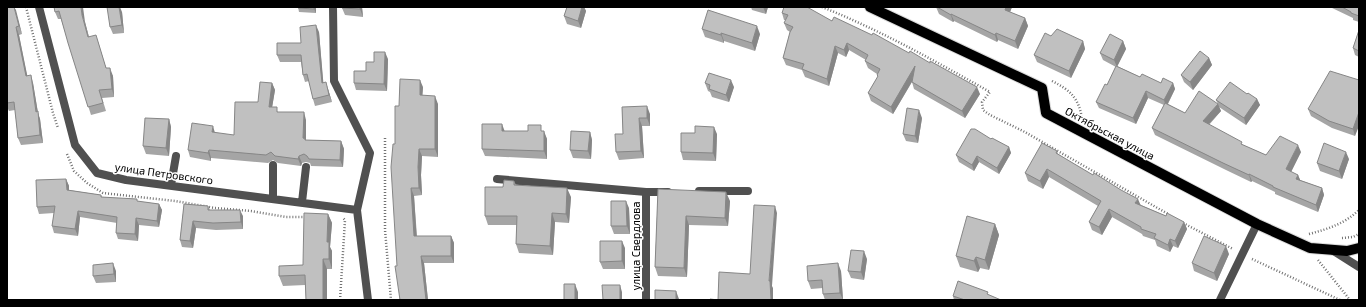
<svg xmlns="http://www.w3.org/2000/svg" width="1366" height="307" viewBox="0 0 1366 307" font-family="'Exo 2',sans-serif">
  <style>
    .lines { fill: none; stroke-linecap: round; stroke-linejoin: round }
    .primary-casing { stroke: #dbdbdb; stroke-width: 12 }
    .path { stroke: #727272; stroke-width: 2.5; stroke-dasharray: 1 2; stroke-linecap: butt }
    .minor { stroke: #505050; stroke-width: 8 }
    .primary { stroke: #000; stroke-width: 10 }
    .wall { fill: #a5a5a5 }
    .shaded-wall { fill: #868686 }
    .building { fill: #c0c0c0; stroke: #868686 }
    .labels { text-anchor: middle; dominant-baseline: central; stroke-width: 3; stroke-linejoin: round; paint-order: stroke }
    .street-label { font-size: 11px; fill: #000; stroke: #fff }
  </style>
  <rect width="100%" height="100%" fill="#fff"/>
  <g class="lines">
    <defs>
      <path id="primary" d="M870,7L1042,88L1046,113L1257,224L1310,248L1347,251L1359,248"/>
    </defs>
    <!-- primary casing -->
    <use href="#primary" class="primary-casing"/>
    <!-- path -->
    <path class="path" d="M26,7L53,113L58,128
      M822,7C880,30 935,61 990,92L982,102L983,110L990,115L1023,131L1168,214
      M1052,81C1070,90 1079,98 1082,119
      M385,138V230L391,300
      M67,154L74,171L87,183L103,193L175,201L215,208L251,211L286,217H305
      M1183,223L1233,249
      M1309,234C1328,229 1344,224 1359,210
      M1342,238L1353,237L1359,234
      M1252,259L1340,300
      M1318,260L1350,300
      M340,300L345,220L343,218"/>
    <!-- minor -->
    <path class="minor" d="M39,7L75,145L97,173L126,180L357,210
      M333,7L334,81L370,153L357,210L368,300
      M273,165V199
      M497,179L646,192H668
      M171,185L176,156
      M699,191H748
      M646,192V300
      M302,202L306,167
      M1332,250L1359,267
      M1220,300L1257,224"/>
    <!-- primary -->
    <use href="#primary" class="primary"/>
  </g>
  <!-- wall -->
  <path class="wall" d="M7,7H14L22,34L19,35L27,76L33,83L38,113L40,119L43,143L21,145L18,138L15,110L9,111L7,107Z
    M54,7L85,22L89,37L98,43L106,68L113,76L114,97L102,98L106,111L91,115L61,19H58L55,12Z
    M298,7H316V13L299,12Z
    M362,7L363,17L345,15L342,8Z
    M567,7H584L586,11L581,28L567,24L564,16Z
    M751,7H768L766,14L752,10Z
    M936,7H1012L1010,12L1025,18L1028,26L1018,49L998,40L997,42L954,21L953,22L939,14Z
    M1330,7H1359V22L1353,20V18Z
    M122,12L124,33L113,34L110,27Z
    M782,13L832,21L980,94L965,118L914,89L912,82L893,114L871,101L868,93L878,77L877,75V74L868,68L865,61L866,60L849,50L846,57L838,53L829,86L805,77L802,70L786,65L783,58L790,32L787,30L784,23L786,20H784Z
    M702,29L760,34L755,51L724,41V43L705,37Z
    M1359,30V57L1355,55L1353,48Z
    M319,32L323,82L328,89L332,102L315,106L313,99L309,81L305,82L303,75L301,62H280L277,55L301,43Z
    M1051,36L1083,41L1085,49L1071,78L1037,62L1034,55Z
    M1123,41L1126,49L1117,66L1140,77L1161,83H1173L1175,89L1168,104L1185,113L1218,104L1216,100L1247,94L1257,99L1260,105L1246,125L1219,107L1221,111L1209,125L1243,145L1266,155L1301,152L1291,172L1298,175L1300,180L1322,188L1324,195L1318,212L1275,194V192L1252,181L1251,182L1226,170L1155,135L1152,128L1164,105L1148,98L1136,124L1099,108L1096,102L1107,85L1116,67L1103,60L1100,53Z
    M1209,58L1212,65L1193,90L1184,82L1181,75Z
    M388,59L387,91L356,90L354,83L374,62Z
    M1359,80L1355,136L1332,128L1311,116L1308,109Z
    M272,83L275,90L272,107L278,112L306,120V140L341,141L344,149L343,167L311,166L310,163L306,162L302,163L301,166L278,163L273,160L268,163L211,158V161L190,157L188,150L234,135Z
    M705,83L734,87L729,102L712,97L710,92L708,91Z
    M423,87L422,95L438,104V157L422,156L421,175L422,195L414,196L417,236H451L454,243V263H424L428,300H400L397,266L395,144L399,106Z
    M622,107L650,114V126H642L644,158L619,160L616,152L623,134Z
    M922,118L918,143L906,141L903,134Z
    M169,119L171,127L169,156L146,154L143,146Z
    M504,131H543L547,139V159L485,156L482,149Z
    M590,132L592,140L591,159L573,158L570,150Z
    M695,133L717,134L716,161L683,160L681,152Z
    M991,139L1009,147L1011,153L999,174L979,162L974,171L959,162L956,155Z
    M1057,151L1058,154L1141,205L1166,216L1184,222L1187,229L1178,248L1173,246L1170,252L1157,246L1155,240L1143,236L1142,234L1112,217L1102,235L1092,230L1089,222L1098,206L1049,177L1043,189L1028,181L1025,173Z
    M1349,159L1342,179L1320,171L1317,163Z
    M66,179L69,186V190L101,195L102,197L159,204L162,210L159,227L139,225L138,241L118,239L116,233L117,223L80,217L78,236L54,233L52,226L54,213L39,214L37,207Z
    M514,181L516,185L571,197L569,223L555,222L553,255L519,253L516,244L517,225H488L485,216Z
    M658,189L730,201L728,226L689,225L687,277L658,276L655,267Z
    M184,204L208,206L210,210L243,216V229L216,230L196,228L193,248L182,247L180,240Z
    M629,208L630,234H614L611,226Z
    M328,214L332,223L330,247L332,251V269H327V300H306L305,285L283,286L279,276L303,265Z
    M995,224L999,235L989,270L980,268L978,272L960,267L956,256Z
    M625,248V269H603L600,262Z
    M1229,254L1217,281L1194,271L1192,263Z
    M867,259L864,280L851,278L848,271Z
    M116,271V282L96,283L93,276Z
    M841,271L843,300H825L823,294V288L811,289L808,281Z
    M989,295L1001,300H954L953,296Z"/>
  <!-- shaded-wall -->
  <path class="shaded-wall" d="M14,7L16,10L22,34L19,26Z
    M81,7H83L85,22L91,45L82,15Z
    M119,7H120L122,12L124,33L122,25Z
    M314,7H316V13L314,9Z
    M360,7H362L363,17L360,9Z
    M582,7H584L586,11L581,28L578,21Z
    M763,7H768L766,14Z
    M1006,7H1012L1008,17L1005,10Z
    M951,14L954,21L953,22L951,15Z
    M1025,18L1028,26L1018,49L1015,41Z
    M316,25L319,32L324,90L322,83Z
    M757,26L760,34L755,51L752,43Z
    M16,27L19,35L29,84L26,76Z
    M721,33L724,41V43L721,35Z
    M996,33L998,40L997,42L995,35Z
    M96,35L98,43L108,76L106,68Z
    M1083,41L1085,49L1071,78L1069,71Z
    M1123,41L1126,49L1117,67L1114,60Z
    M847,43L849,50L846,57L844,50Z
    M835,46L838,53L829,86L827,79Z
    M385,52L388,59L387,91L384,84Z
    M1209,58L1212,65L1193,90L1190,82Z
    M915,66L917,73L893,114L891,107Z
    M110,68L113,76L114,97L112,89Z
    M31,75L33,83L38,113L40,119L43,143L40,135Z
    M420,80L423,87L422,103L420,95Z
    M731,80L734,87L729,102L726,95Z
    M326,82L328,89L332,102L329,95Z
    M272,83L275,90L271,114L269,107Z
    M1173,83L1175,89L1166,107L1164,100Z
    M977,87L980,94L965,118L962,111Z
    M1146,91L1148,98L1136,124L1133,118Z
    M435,96L438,104V157L435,149Z
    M1257,99L1260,105L1246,125L1244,118Z
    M1218,104L1221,111L1205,128L1203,121Z
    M647,106L650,114V126L647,118Z
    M919,110L922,118L918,143L915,136Z
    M304,112L306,120V140L303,138Z
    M1359,112V126L1355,136L1353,129Z
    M639,118L642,126L644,158L641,151Z
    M169,119L171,127L169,156L166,148Z
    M502,124L505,132L502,131Z
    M213,126L215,133L212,132Z
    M714,127L717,134L716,161L713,153Z
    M544,131L547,139V159L544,151Z
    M590,132L592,140L591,159L588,151Z
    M341,141L344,149L343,167L340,160Z
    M1298,145L1301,152L1289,176L1286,169Z
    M1009,147L1011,153L999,174L997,168Z
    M419,149L422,156L421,175L422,195L419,188L418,167Z
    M209,150L211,158V161L208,153Z
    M1346,152L1349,159L1342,179L1339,171Z
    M299,156L302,163L301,166L298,159Z
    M977,156L979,162L974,171L972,165Z
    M1047,169L1049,177L1043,189L1040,181Z
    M1249,174L1252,181L1251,182L1249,175Z
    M1298,175L1301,182L1296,179Z
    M66,179L69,186V197L67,190Z
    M411,188L414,196L417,243L414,236Z
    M567,188L571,197L569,223L566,214Z
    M1322,188L1324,195L1318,212L1316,205Z
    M726,192L730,201L728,226L725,218Z
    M1138,199L1141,206L1135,203Z
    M626,201L629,208L630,234L627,226Z
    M159,204L162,210L159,227L157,221Z
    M775,206L777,213L772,286L773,288V300H771L769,281Z
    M1109,209L1112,217L1102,235L1099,227Z
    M240,210L243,216V229L241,222Z
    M78,211L80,217L78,236L75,229Z
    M552,213L555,222L553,255L550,246Z
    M328,214L332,223L330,247L332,251V269L329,259L327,242Z
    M686,216L689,225L687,277L684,268Z
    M136,218L139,225L138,241L135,234Z
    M193,221L196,228L193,248L190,241Z
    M1184,222L1187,229L1178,248L1175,241Z
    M995,224L999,235L989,270L985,260Z
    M451,236L454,243V263L451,256Z
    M1170,239L1173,246L1170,252L1168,245Z
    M622,241L625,248V269L622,261Z
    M1226,246L1229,254L1217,281L1214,273Z
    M864,251L867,259L864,280L861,272Z
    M421,256L424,263L428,300H426Z
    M976,257L980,268L978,272L974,261Z
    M323,259L327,269V300H323Z
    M113,263L116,271V282L114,274Z
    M838,263L841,271L843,300L840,293Z
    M575,284L578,292V300H575Z
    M620,285L622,292V300H620Z
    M676,291L679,299V300H676Z"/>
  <!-- building -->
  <path class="building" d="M7,7H14L19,26L16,27L26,76L31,75L36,112L38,111L40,135L18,138L14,102L7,103Z
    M54,7H81L82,15L88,37L96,35L106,68H110L112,89L99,90L103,103L88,107L68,43L59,11L55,12Z
    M107,7H119L122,25L110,27Z
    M298,7H314V9L298,8Z
    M342,7H360V9L342,8Z
    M567,7H582L578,21L564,16Z
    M784,7H807L832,21L834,17L872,35L873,33L909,53L910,51L930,63V61L977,87L962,111L912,82L915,66L891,107L868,93L878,76L877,75L880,69L865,61L868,55L847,43L844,50L835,46L827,79L802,69L804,64L783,58L790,32L793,27L784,23L788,15L782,13Z
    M937,7H1006L1005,10L1025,18L1015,41L996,33L995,35L951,14V15Z
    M1342,7H1359V16L1351,13V12Z
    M708,10L757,26L752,43L721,33V35L702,29Z
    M316,25L322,83L326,82L329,95L313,99L307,74L303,75L301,55H277V43H301L300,27Z
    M1057,29L1083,41L1069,71L1034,55L1045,33L1051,36Z
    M1359,30V51L1353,48Z
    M1110,34L1123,41L1114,60L1100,53Z
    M1200,51L1209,58L1190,82L1181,75Z
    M374,52H385L384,84L354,83V71H366V62H374Z
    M1116,66L1140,77L1142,74L1161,83L1163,78L1173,83L1164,100L1146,91L1133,118L1096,102L1105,84L1107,85Z
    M1330,71L1359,80V112L1353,129L1329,121L1308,109Z
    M709,73L731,80L726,95L709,89L710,85L705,83Z
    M400,79L420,80V95L435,96V149H419L418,167L419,188H411L414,236H451V256H421L426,300H400L395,266H397L391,167L393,144H395V106H399Z
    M260,82L272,83L269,107H277V112H304L303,138L305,139V140L341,141L340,160L309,159L307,156L304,154L299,156L298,159L275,156L271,152L266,155L209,150L208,153L188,150L192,123L213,126L212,132L234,135L235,102H258Z
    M1230,82L1247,94L1248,93L1257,99L1244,118L1216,100Z
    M1199,91L1218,104L1203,121L1242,142L1241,144L1266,155L1280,136L1298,145L1286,169L1298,175L1296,179L1322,188L1316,205L1273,187V186L1249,174V175L1223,163L1152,128L1165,103L1185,113Z
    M647,106V118H639L641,151L616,152L615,134H623L622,107Z
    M907,108L919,110L915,136L903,134Z
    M145,118L169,119L166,148L143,146Z
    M482,124H502V131H528V125H541V131H544V151L482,149Z
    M695,126L714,127L713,153L681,152V133H695Z
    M971,129H975L991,139L992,138L1009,147L997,168L977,156L972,165L956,155Z
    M571,131L590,132L588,151L570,150Z
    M1042,143L1057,151L1056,153L1093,175L1094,173L1121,190L1138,199L1135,203L1166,216L1167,213L1184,222L1175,241L1170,239L1168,245L1154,238L1156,234L1141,229V227L1109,209L1099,227L1089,222L1101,201L1047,169L1040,181L1025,173Z
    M1324,143L1346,152L1339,171L1317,163Z
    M66,179L67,190L101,195V197L137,199V201L159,204L157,221L136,218L135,234L116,233L117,217L78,211L75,229L52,226L55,206L37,207L36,180Z
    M504,180L514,181V185L567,188L566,214L552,213L550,246L516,244L517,216H485V187H503Z
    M658,189L726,192L725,218L686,216L684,268L655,267Z
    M611,201H626L627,226H611Z
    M184,204L208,206V210H240L241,222L213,223L193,221L190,241L180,240Z
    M754,205L775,206L769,281H770L771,300H710V299L718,300L719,272L750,274Z
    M304,213L328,214L327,242H329V259H323V300H306L305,275L279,276V266L303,265Z
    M967,216L995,224L985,260L976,257L974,261L956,256Z
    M1204,236L1226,246L1214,273L1192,263Z
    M600,241H622V261L600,262Z
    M851,250L864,251L861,272L848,271Z
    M113,263L114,274L93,276V265Z
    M838,263L840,293L823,294L822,280L808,281L807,266Z
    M958,281L988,292L987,294L1001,300H965L953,296Z
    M564,284H575V300H564Z
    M602,285H620V300H603Z
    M655,290L676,291V300H655Z"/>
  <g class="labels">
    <!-- street labels -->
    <g class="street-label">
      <text transform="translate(1110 133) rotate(28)">Октябрьская улица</text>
      <text transform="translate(164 173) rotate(8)">улица Петровского</text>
      <text transform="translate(635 246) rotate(-90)">улица Свердлова</text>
    </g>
  </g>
  <!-- border -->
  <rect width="1366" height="307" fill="none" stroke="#000000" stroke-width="16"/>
</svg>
